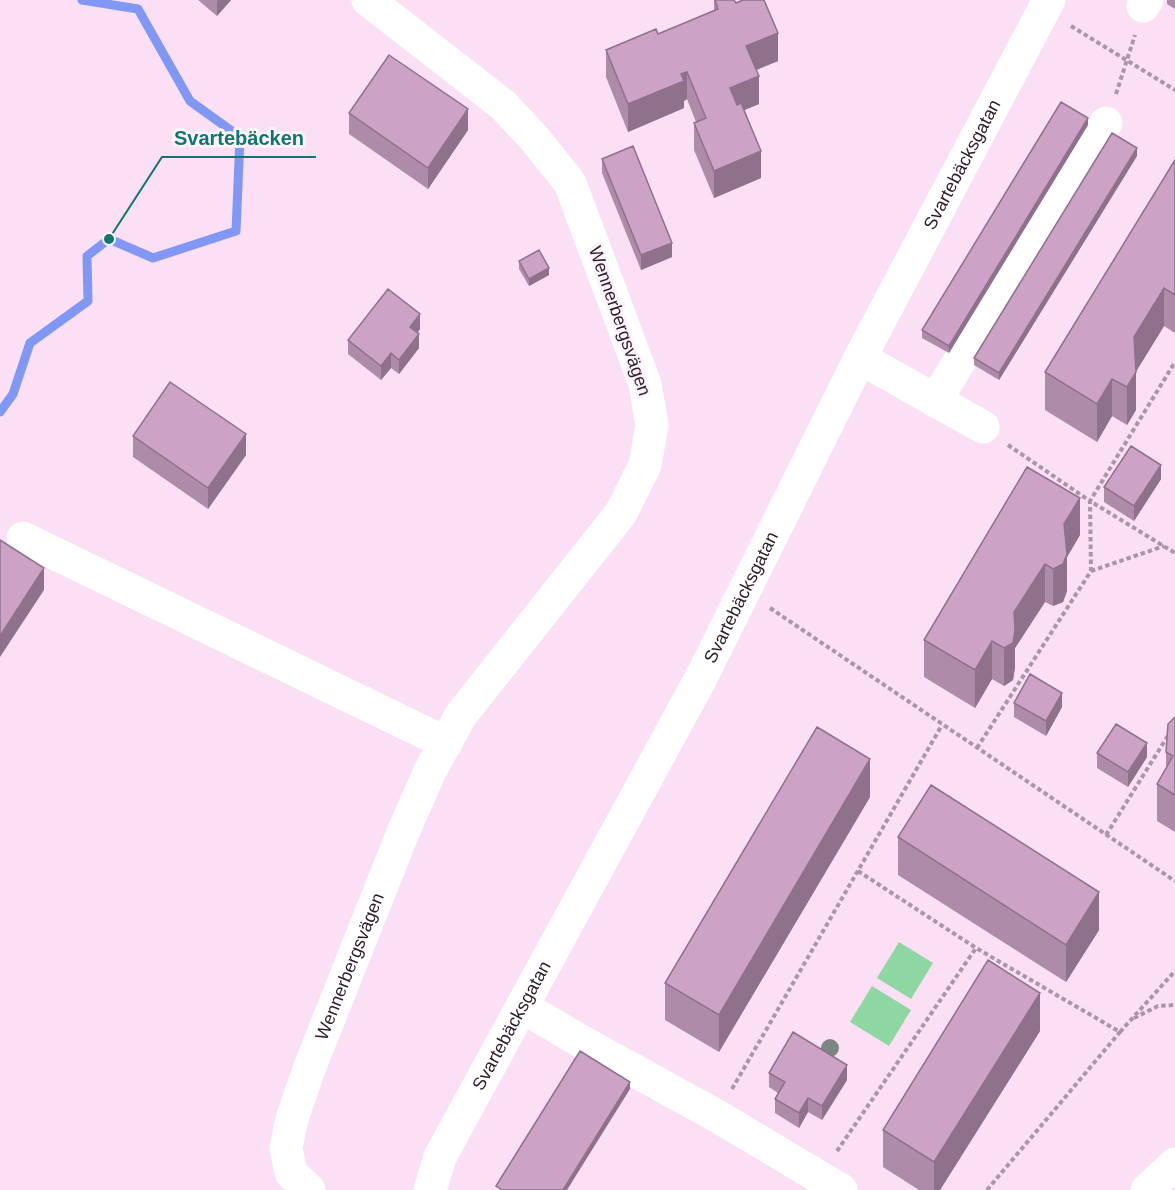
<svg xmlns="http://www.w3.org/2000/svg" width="1175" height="1190" viewBox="0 0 1175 1190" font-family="Arial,sans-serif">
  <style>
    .green { fill: #8fd7a2 }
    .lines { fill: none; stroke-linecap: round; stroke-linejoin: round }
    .stream { stroke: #8098f4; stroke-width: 9 }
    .path { stroke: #ac95a8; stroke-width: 4; stroke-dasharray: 4.5 3; stroke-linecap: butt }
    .minor { stroke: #fff; stroke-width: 33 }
    .tree { fill: #7c8782 }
    .wall { fill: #af8baa }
    .shaded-wall { fill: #8f718b }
    .building { fill: #cca2c6; stroke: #8f718b; stroke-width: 1.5 }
    .labels { text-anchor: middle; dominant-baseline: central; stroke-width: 6; stroke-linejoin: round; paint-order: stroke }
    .street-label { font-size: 18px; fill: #2c1c29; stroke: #fbf2fa }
    .leader { fill: none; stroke: #0f766e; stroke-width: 2 }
    .callout-dot { fill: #0f766e; stroke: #fbf2fa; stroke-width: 2 }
    .callout-label { font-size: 20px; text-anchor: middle; font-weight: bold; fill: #0f766e; stroke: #fbf2fa; stroke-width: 6; stroke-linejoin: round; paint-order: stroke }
  </style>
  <rect width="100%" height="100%" fill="#fadff5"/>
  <!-- green -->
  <path class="green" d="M899,942L933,963L911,999L877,978Z
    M872,986L911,1010L889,1046L850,1022Z"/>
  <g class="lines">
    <!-- stream -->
    <path class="stream" d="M0,412L13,394L30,343L88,301L87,256L109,239L153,258L236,231L240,137L190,101L138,9L82,0"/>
    <!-- path -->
    <path class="path" d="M1071,26L1175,90
      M1116,94L1135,35
      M1008,445L1090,501L1175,362
      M1091,571L1164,546
      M770,608L1175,881
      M977,748L1091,571L1090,501L1175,553
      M1106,835L1169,734
      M858,871L976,948L1120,1032L1175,971
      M1134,1018L1158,1006L1175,1005
      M732,1089L942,725
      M837,1151L976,948
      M987,1190L1120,1032"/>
    <!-- minor -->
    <g class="minor">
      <path d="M1143,6L1147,0"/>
      <path d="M860,358L983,427"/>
      <path d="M935,401L1106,123"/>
      <path d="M23,538L446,743"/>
      <path d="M523,1007L577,1039L717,1116L841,1190"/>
      <path id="s1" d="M309,1190L291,1173L286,1149L291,1122L309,1069L404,830L430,771L461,715L621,513L645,465L652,425L645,384L570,183L534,138L503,105L368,0"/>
      <path id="s2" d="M430,1190L440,1157L702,676L860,358L1049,0"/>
      <path d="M1147,1190L1175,1164"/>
    </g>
  </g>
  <!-- trees -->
  <circle class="tree" cx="830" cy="1048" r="9"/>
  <!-- wall -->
  <path class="wall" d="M198,0H231L217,16Z
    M714,0H734L778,61L756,70L759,104L744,110L761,178L714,198L694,150V123L696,122L687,99L684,101V108L628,132L606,77V50L658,34L714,10Z
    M1167,0H1175V9L1167,4Z
    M349,113L468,130L428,189L349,134Z
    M1088,125L949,353L922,338V330Z
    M1137,156L999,380L974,365V358Z
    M602,159L672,257L641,270L602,173Z
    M1175,160V333L1164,326L1136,371V410L1127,425L1112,416L1097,442L1045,410V372Z
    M519,261L549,275L529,286L519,269Z
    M420,329L417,333L419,348L399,374L391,368L381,380L348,354V340Z
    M133,436L246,455L208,509L133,457Z
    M1161,479L1134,521L1104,502V487Z
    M1080,535L1067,557V591L1063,602L1053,606L1045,602L1015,648V667L1013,680L1004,686L992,679L975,708L924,677V640Z
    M1014,703L1062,707L1046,736L1014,717Z
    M1175,717V832L1157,821V784L1166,768V752Z
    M1097,753L1147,757L1128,787L1097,768Z
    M870,797L719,1052L665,1020V983Z
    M898,837L1099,930L1066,982L898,875Z
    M1040,1031L940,1190H919L883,1167V1130Z
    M769,1073L847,1080L822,1120L808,1112L799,1128L775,1113V1099L778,1093L769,1087Z"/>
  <!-- shaded-wall -->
  <path class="shaded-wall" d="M218,0H231L217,16V2Z
    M778,33V61L746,74V46Z
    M687,72V99L684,101V108L628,132V104L681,74Z
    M759,76V104L730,116V88Z
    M468,109V130L428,189V168Z
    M1088,118V125L949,353V346Z
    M1137,148V156L999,380V373Z
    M761,151V178L714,198V171Z
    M672,243V257L641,270V255Z
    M549,268V275L529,286V279Z
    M1164,288V326L1134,375V337Z
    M420,314V329L410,342V327Z
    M419,334V348L399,374V360Z
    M391,353V368L381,380V366Z
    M1136,372V410L1127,425V387Z
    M1112,379V416L1097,442V404Z
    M246,434V455L208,509V488Z
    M1161,465V479L1134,521V506Z
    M1080,498V535L1067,557V591L1063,602L1053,606V569L1064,524Z
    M1045,564V602L1015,648V667L1013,680L1004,686V648L1014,612Z
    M44,568V590L0,657V636Z
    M992,641V679L975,708V670Z
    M1062,693V707L1046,736V721Z
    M1147,743V757L1128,787V772Z
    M870,759V797L719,1052V1015Z
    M1099,892V930L1066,982V945Z
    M1040,993V1031L940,1190H934V1162Z
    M847,1065V1080L822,1120V1106Z
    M630,1082V1089L567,1190H563Z
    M808,1098V1112L799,1128V1113Z"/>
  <!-- building -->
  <path class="building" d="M715,0H734L736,3L743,0H764L778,33L746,46L759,76L730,88L737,105L741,103L761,151L714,171L694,123L706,118L687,72L681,74L684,81L628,104L606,50L656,29L658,34L718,9Z
    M389,55L468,109L428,168L349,113Z
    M1061,102L1088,118L949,346L922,330Z
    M1112,133L1137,148L999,373L974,358Z
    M633,146L672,243L641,255L602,159Z
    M1175,160V295L1164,288L1134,337L1136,372L1127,387L1112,379L1097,404L1045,372Z
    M539,250L549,268L529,279L519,261Z
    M388,289L420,314L410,327L419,334L399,360L391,353L381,366L348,340Z
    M170,382L246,434L208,488L133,436Z
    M1131,446L1161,465L1134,506L1104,487Z
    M1027,467L1080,498L1064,524L1067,554L1063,564L1053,569L1045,564L1014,612L1015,630L1013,643L1004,648L992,641L975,670L924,640Z
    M0,540L44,568L0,636Z
    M1030,674L1062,693L1046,721L1014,703Z
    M1175,717V795L1157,784L1173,756L1166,752L1168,724Z
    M1116,724L1147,743L1128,772L1097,753Z
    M817,727L870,759L719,1015L665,983Z
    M931,785L1099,892L1066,945L898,837Z
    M988,960L1040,993L934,1162L883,1130Z
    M793,1032L847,1065L822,1106L808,1098L799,1113L775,1099L785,1082L769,1073Z
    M580,1051L630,1082L563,1190H502L496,1186Z"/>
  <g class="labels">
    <!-- street labels -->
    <g class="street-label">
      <text stroke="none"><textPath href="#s2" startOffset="1156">Svartebäcksgatan</textPath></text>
      <text transform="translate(620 321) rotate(71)">Wennerbergsvägen</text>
      <text stroke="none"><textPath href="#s2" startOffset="670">Svartebäcksgatan</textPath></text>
      <text stroke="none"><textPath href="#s1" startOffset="243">Wennerbergsvägen</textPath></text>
      <text stroke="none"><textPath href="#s2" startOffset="184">Svartebäcksgatan</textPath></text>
    </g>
  </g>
  <!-- callouts -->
  <path class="leader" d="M109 239L162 157H316"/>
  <circle class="callout-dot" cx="109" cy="239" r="6"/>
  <g class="callout-label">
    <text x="239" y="145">Svartebäcken</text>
  </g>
</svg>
